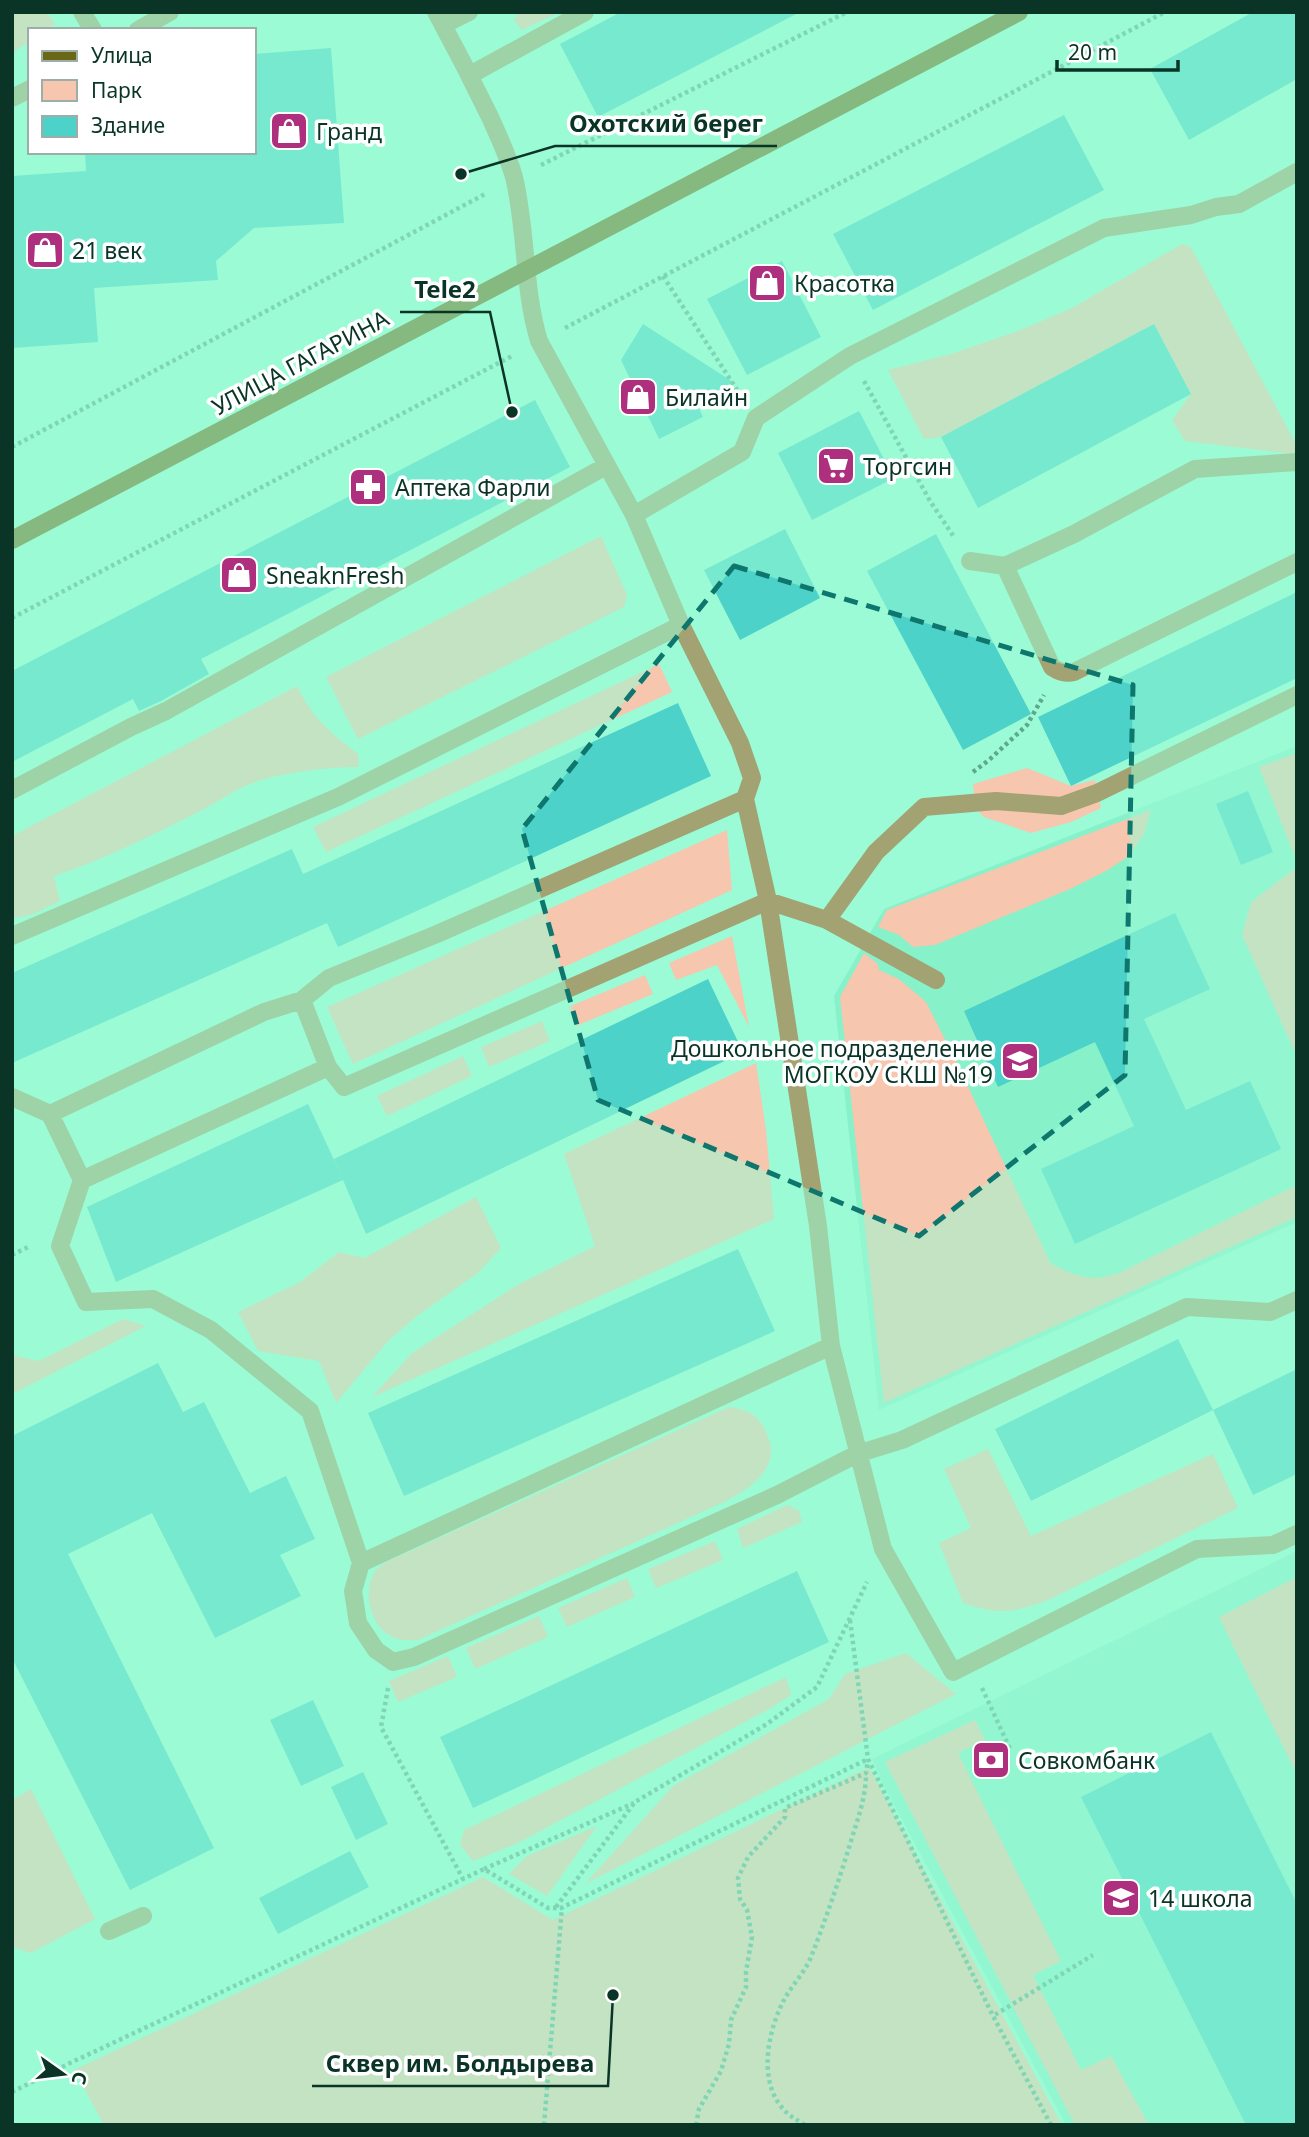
<svg xmlns="http://www.w3.org/2000/svg" width="1309" height="2137" viewBox="0 0 1309 2137" font-family="'Noto Sans',sans-serif">
  <style>
    .built { fill: #87f1ca }
    .green { fill: #f6c6ae }
    .building { fill: #4cd2c8 }
    .lines { fill: none; stroke-linecap: round; stroke-linejoin: round }
    .path { stroke: #5ea88d; stroke-width: 4.5; stroke-dasharray: 3.5 3.5; stroke-linecap: butt }
    .minor { stroke: #a2a272; stroke-width: 18 }
    .major { stroke: #6a6817; stroke-width: 18 }
    .marked { fill: none; stroke: #0f766e; stroke-width: 5; stroke-dasharray: 14 9; stroke-linejoin: round }
    .labels { text-anchor: middle; dominant-baseline: central; stroke-width: 7; stroke-linejoin: round; paint-order: stroke }
    .poi-label { font-size: 23px; fill: #093426; stroke: #fff; text-anchor: start }
    .street-label { font-size: 23px; fill: #093426; stroke: #fff }
    .leader { fill: none; stroke: #093426; stroke-width: 2.5 }
    .callout-dot { fill: #093426; stroke: #fff; stroke-width: 2.5 }
    .callout-label { font-size: 24px; text-anchor: middle; font-weight: bold; fill: #093426; stroke: #fff; stroke-width: 7; stroke-linejoin: round; paint-order: stroke }
  </style>
  <rect width="100%" height="100%" fill="#9bfbd6"/>
  <!-- built -->
  <path class="built" d="M1297,746V1222L879,1410L834,996L884,909Z
    M1297,1551V2125H1066L884,1786L872,1759Z"/>
  <!-- green -->
  <path class="green" d="M12,12H47L55,24L46,30H30V41L12,53Z
    M518,12H560L522,30L514,20Z
    M1182,244L1191,247L1297,446V449L1292,454L1185,441L1172,420L1191,394L1154,324L941,437L924,439L888,370L951,354L1018,331L1072,308Z
    M601,536L627,595L624,607L358,739L326,677Z
    M659,664L672,692L326,852L313,827Z
    M297,686C314,720 329,731 358,754L359,767C326,767 273,773 243,787C230,793 219,801 206,808C157,833 106,859 54,876L60,901L33,914L12,919V836Z
    M1297,753V862L1259,767Z
    M1027,768L1071,786L1095,780L1101,808L1071,822L1031,833L984,817L976,809L973,784Z
    M1151,810L1144,834L1129,856L1106,871L1070,889L935,945L913,947L899,935L878,927L887,910Z
    M727,830L732,890L353,1064L327,1007Z
    M1297,867V1057L1242,935L1251,902Z
    M732,936L749,1027L717,965L676,980L669,963Z
    M864,953L878,964L879,970L899,979L926,1002L956,1061L1051,1264C1078,1277 1092,1283 1121,1272L1297,1185V1217L884,1403L840,997Z
    M645,975L653,994L576,1026L568,1007Z
    M542,1021L550,1041L489,1067L481,1047Z
    M463,1056L472,1076L387,1116L377,1096Z
    M756,1063L766,1130L774,1219L372,1397L412,1353L519,1284L595,1246L564,1154Z
    M476,1197L501,1248L478,1273L417,1316L389,1340L336,1403L319,1361L258,1351L238,1312L300,1282L339,1252L364,1258Z
    M123,1319L146,1326L12,1394V1355L39,1361Z
    M729,1407C749,1410 758,1414 767,1434C783,1469 747,1491 720,1504L418,1640C407,1641 395,1640 386,1633C370,1621 363,1591 374,1573C376,1569 382,1565 386,1562Z
    M988,1449L1031,1536L1213,1454L1238,1508L1046,1601C1012,1613 998,1615 963,1603L939,1543L971,1528L944,1469Z
    M787,1505L799,1510L802,1522L743,1548L737,1529Z
    M715,1541L723,1560L656,1588L648,1569Z
    M1297,1577V1775L1219,1617Z
    M627,1578L635,1597L567,1627L558,1608Z
    M539,1616L548,1637L475,1669L466,1648Z
    M906,1653L956,1694L585,1884L673,1786L829,1699L845,1674Z
    M448,1656L457,1677L398,1702L389,1681Z
    M786,1677L791,1695L771,1708L516,1844L473,1861L460,1845L464,1830Z
    M975,1720L985,1740L958,1753L1061,1961L1033,1975L1081,2070L1111,2056L1149,2125H1075L885,1762Z
    M869,1767L1062,2125H104L74,2070L483,1877L553,1920Z
    M31,1789L95,1919L31,1953L12,1947V1815L14,1814L12,1800Z
    M597,1826L547,1896L509,1874L527,1856Z"/>
  <!-- building -->
  <path class="building" d="M621,12H800L598,117L560,44Z
    M1253,12H1297V79L1189,140L1150,69Z
    M331,48L344,223L254,228L216,261L218,280L94,288L98,342L12,348V176L86,171L85,152H254V54Z
    M1064,115L1104,190L873,310L833,234Z
    M782,261L821,337L747,375L707,299Z
    M643,324L733,382L696,402L703,417L659,439L621,360Z
    M1154,324L1191,394L978,508L941,437Z
    M535,400L570,467L201,659L209,674L161,701L139,711L133,699L12,762V671Z
    M859,411L894,478L812,520L778,453Z
    M785,529L820,598L740,640L704,570Z
    M936,534L1031,714L963,750L867,571Z
    M1297,592V678L1071,786L1038,717Z
    M678,703L711,776L338,947L327,923L12,1063V973L292,849L303,874Z
    M1248,791L1273,852L1241,865L1216,804Z
    M1175,913L1210,989L1144,1019L1186,1110L1250,1081L1281,1149L1075,1244L1041,1169L1134,1126L1095,1042L998,1087L964,1011Z
    M708,979L743,1052L366,1234L343,1180L116,1282L87,1207L308,1104L343,1179L334,1159Z
    M738,1249L775,1331L404,1496L368,1413Z
    M1178,1339L1213,1410L1031,1501L995,1429Z
    M158,1363L183,1412L204,1402L250,1493L286,1476L315,1539L280,1555L301,1596L215,1638L152,1513L68,1554L214,1848L130,1890L12,1658V1436Z
    M1297,1369V1474L1253,1495L1213,1410Z
    M797,1571L829,1642L473,1808L440,1737Z
    M313,1700L344,1766L301,1786L270,1720Z
    M1211,1732L1297,1904V2125H1246L1081,1797Z
    M363,1772L388,1824L356,1840L331,1787Z
    M350,1851L369,1887L278,1934L259,1898Z"/>
  <g class="lines">
    <!-- path -->
    <path class="path" d="M541,165L847,12
      M663,276L741,396
      M565,328L1165,12
      M864,381L930,501L954,537
      M12,447L487,193
      M12,618L514,355
      M973,772L989,760L1027,725L1044,695
      M12,1255L30,1246
      M850,1620L868,1759L993,2016
      M388,1688L381,1727L463,1879
      M982,1688L1011,1751
      M484,1869L634,1803
      M556,1907L635,1802L767,1724L817,1687L867,1582
      M12,2092L70,2063L484,1869L548,1908H561L868,1759
      M544,2125L562,1907
      M696,2125L699,2109L721,2071L729,2044L731,2020L746,1987V1972L752,1937L747,1910L740,1899L738,1878L748,1857L785,1817V1808L866,1773L868,1759
      M805,2125C795,2119 786,2114 780,2105C758,2076 769,2027 785,1998C793,1984 805,1972 811,1957C826,1919 839,1880 851,1841C858,1818 866,1797 866,1773
      M1051,2125L993,2016L1093,1955"/>
    <!-- minor -->
    <path class="minor" d="M82,12L93,30
      M436,12C455,47 473,82 490,117C499,137 508,156 514,177C527,231 523,288 539,341L634,515L681,625L740,743L752,778L745,799L768,901L818,1226L831,1346L883,1549L953,1672L1197,1549L1273,1545L1297,1534
      M443,25L469,12
      M138,30L170,12
      M470,75L585,12
      M12,98L30,89
      M634,515L742,452L756,418L850,356L1104,228L1191,215L1216,207L1239,204L1297,172
      M970,561L1005,566L1052,667C1060,672 1065,674 1074,672L1297,562
      M1005,566L1074,534L1195,469L1297,462
      M12,790L131,727L166,711L606,466
      M745,799L437,934L329,978L302,1000L328,1067L344,1087L768,901L827,920L936,980
      M827,920L876,852L924,807L996,801L1061,806L1097,793L1297,695
      M12,936L338,797L681,625
      M12,1097L50,1114L82,1180L328,1067
      M50,1114L264,1012L302,1000
      M82,1180L60,1246L86,1302L153,1299L211,1330L310,1411L361,1563L831,1346
      M361,1563L353,1591L358,1623L376,1650L393,1662L414,1657L777,1495L857,1454L902,1440L1187,1307L1270,1312L1297,1300
      M109,1931L143,1916"/>
    <!-- major -->
    <path class="major" d="M12,540L1019,12"/>
  </g>
  <!-- marked area -->
  <path d="M0 0H1309V2137H0ZM734,566L1133,685L1125,1075L919,1236L598,1100L522,829Z" fill="#9bfbd6" fill-opacity=".55" fill-rule="evenodd"/>
  <path class="marked" d="M734,566L1133,685L1125,1075L919,1236L598,1100L522,829Z"/>
  <!-- icons -->
  <defs>
    <symbol id="shop-square" viewBox="-11 -11 22 22"><rect x="-9" y="-9" width="18" height="18" rx="4" fill="#ae2f7d" stroke="#fff"/><path d="M-5-2.5h2.3a2.7 3.5 0 0 1 5.4 0H5L5.5 6h-11ZM-1.5-2.5h3a1.5 2.3 0 0 0-3 0Z" fill="#fff"/></symbol>
    <symbol id="supermarket-square" viewBox="-11 -11 22 22"><rect x="-9" y="-9" width="18" height="18" rx="4" fill="#ae2f7d" stroke="#fff"/><path d="M-6-5.5h2.5l.6 2H6L4.5 2H-2.5L-4.4-4H-6ZM-1.5 3.2a1.3 1.3 0 1 0 .1 0ZM3 3.2a1.3 1.3 0 1 0 .1 0Z" fill="#fff"/></symbol>
    <symbol id="pharmacy-square" viewBox="-11 -11 22 22"><rect x="-9" y="-9" width="18" height="18" rx="4" fill="#ae2f7d" stroke="#fff"/><path d="M-2-6h4v4h4v4h-4v4h-4v-4h-4v-4h4Z" fill="#fff"/></symbol>
    <symbol id="school-square" viewBox="-11 -11 22 22"><rect x="-9" y="-9" width="18" height="18" rx="4" fill="#ae2f7d" stroke="#fff"/><path d="M0-5L7-2L0 1L-7-2ZM-4 1L0 2.5L4 1V4Q0 6-4 4Z" fill="#fff"/></symbol>
    <symbol id="bank-square" viewBox="-11 -11 22 22"><rect x="-9" y="-9" width="18" height="18" rx="4" fill="#ae2f7d" stroke="#fff"/><path d="M-6-4H6V4H-6ZM0-2.3a2.3 2.3 0 1 0 0 4.6a2.3 2.3 0 1 0 0-4.6Z" fill="#fff"/></symbol>
  </defs>
  <g fill-rule="evenodd">
    <use href="#shop-square" x="267" y="109" width="44" height="44"/>
    <use href="#shop-square" x="23" y="228" width="44" height="44"/>
    <use href="#shop-square" x="745" y="261" width="44" height="44"/>
    <use href="#shop-square" x="616" y="375" width="44" height="44"/>
    <use href="#supermarket-square" x="814" y="444" width="44" height="44"/>
    <use href="#pharmacy-square" x="346" y="465" width="44" height="44"/>
    <use href="#shop-square" x="217" y="553" width="44" height="44"/>
    <use href="#school-square" x="998" y="1039" width="44" height="44"/>
    <use href="#bank-square" x="969" y="1738" width="44" height="44"/>
    <use href="#school-square" x="1099" y="1876" width="44" height="44"/>
  </g>
  <g class="labels">
    <!-- poi labels -->
    <g class="poi-label">
      <text x="316" y="131">Гранд</text>
      <text x="72" y="250">21 век</text>
      <text x="794" y="283">Красотка</text>
      <text x="665" y="397">Билайн</text>
      <text x="863" y="466">Торгсин</text>
      <text x="395" y="487">Аптека Фарли</text>
      <text x="266" y="575">SneaknFresh</text>
      <text x="993" y="1048" text-anchor="end">Дошкольное подразделение<tspan x="993" dy="26">МОГКОУ СКШ №19</tspan></text>
      <text x="1018" y="1760">Совкомбанк</text>
      <text x="1148" y="1898">14 школа</text>
    </g>
    <!-- street labels -->
    <g class="street-label">
      <text transform="translate(300 362) rotate(-28)">УЛИЦА ГАГАРИНА</text>
    </g>
  </g>
  <!-- callouts -->
  <path class="leader" d="M461 174L555 146H777M512 412L490 312H400M613 1995L608 2086H312"/>
  <g class="callout-dot">
    <circle cx="461" cy="174" r="7"/>
    <circle cx="512" cy="412" r="7"/>
    <circle cx="613" cy="1995" r="7"/>
  </g>
  <g class="callout-label">
    <text x="666" y="132">Охотский берег</text>
    <text x="445" y="298">Tele2</text>
    <text x="460" y="2072">Сквер им. Болдырева</text>
  </g>
  <!-- border -->
  <rect width="1309" height="2137" fill="none" stroke="#093426" stroke-width="28"/>
  <!-- legend -->
  <rect x="28" y="28" width="228" height="126" fill="#ffffff" stroke="#9daea8" stroke-width="2"/>
  <rect x="42" y="51" width="35" height="10" fill="#6a6817" stroke="#9daea8" stroke-width="2"/>
  <text x="91" y="63" font-size="21" fill="#093426">Улица</text>
  <rect x="42" y="80" width="35" height="21" fill="#f6c6ae" stroke="#9daea8" stroke-width="2"/>
  <text x="91" y="98" font-size="21" fill="#093426">Парк</text>
  <rect x="42" y="116" width="35" height="21" fill="#4cd2c8" stroke="#9daea8" stroke-width="2"/>
  <text x="91" y="133" font-size="21" fill="#093426">Здание</text>
  <!-- north arrow -->
  <g transform="translate(63 2074) rotate(104)" stroke="#ffffff" stroke-width="5" paint-order="stroke">
  <path d="M0-5L12 26L0 18L-12 26Z" fill="#093426"/>
  <text y="-10" font-size="19" font-weight="bold" text-anchor="middle" fill="#093426">С</text>
  </g>
  <!-- scale -->
  <path d="M1057 60v10h121v-10" fill="none" stroke="#093426" stroke-width="3.5"/>
  <text x="1068" y="60" font-size="21" fill="#093426" stroke="#ffffff" stroke-width="5" paint-order="stroke">20 m</text>
</svg>
